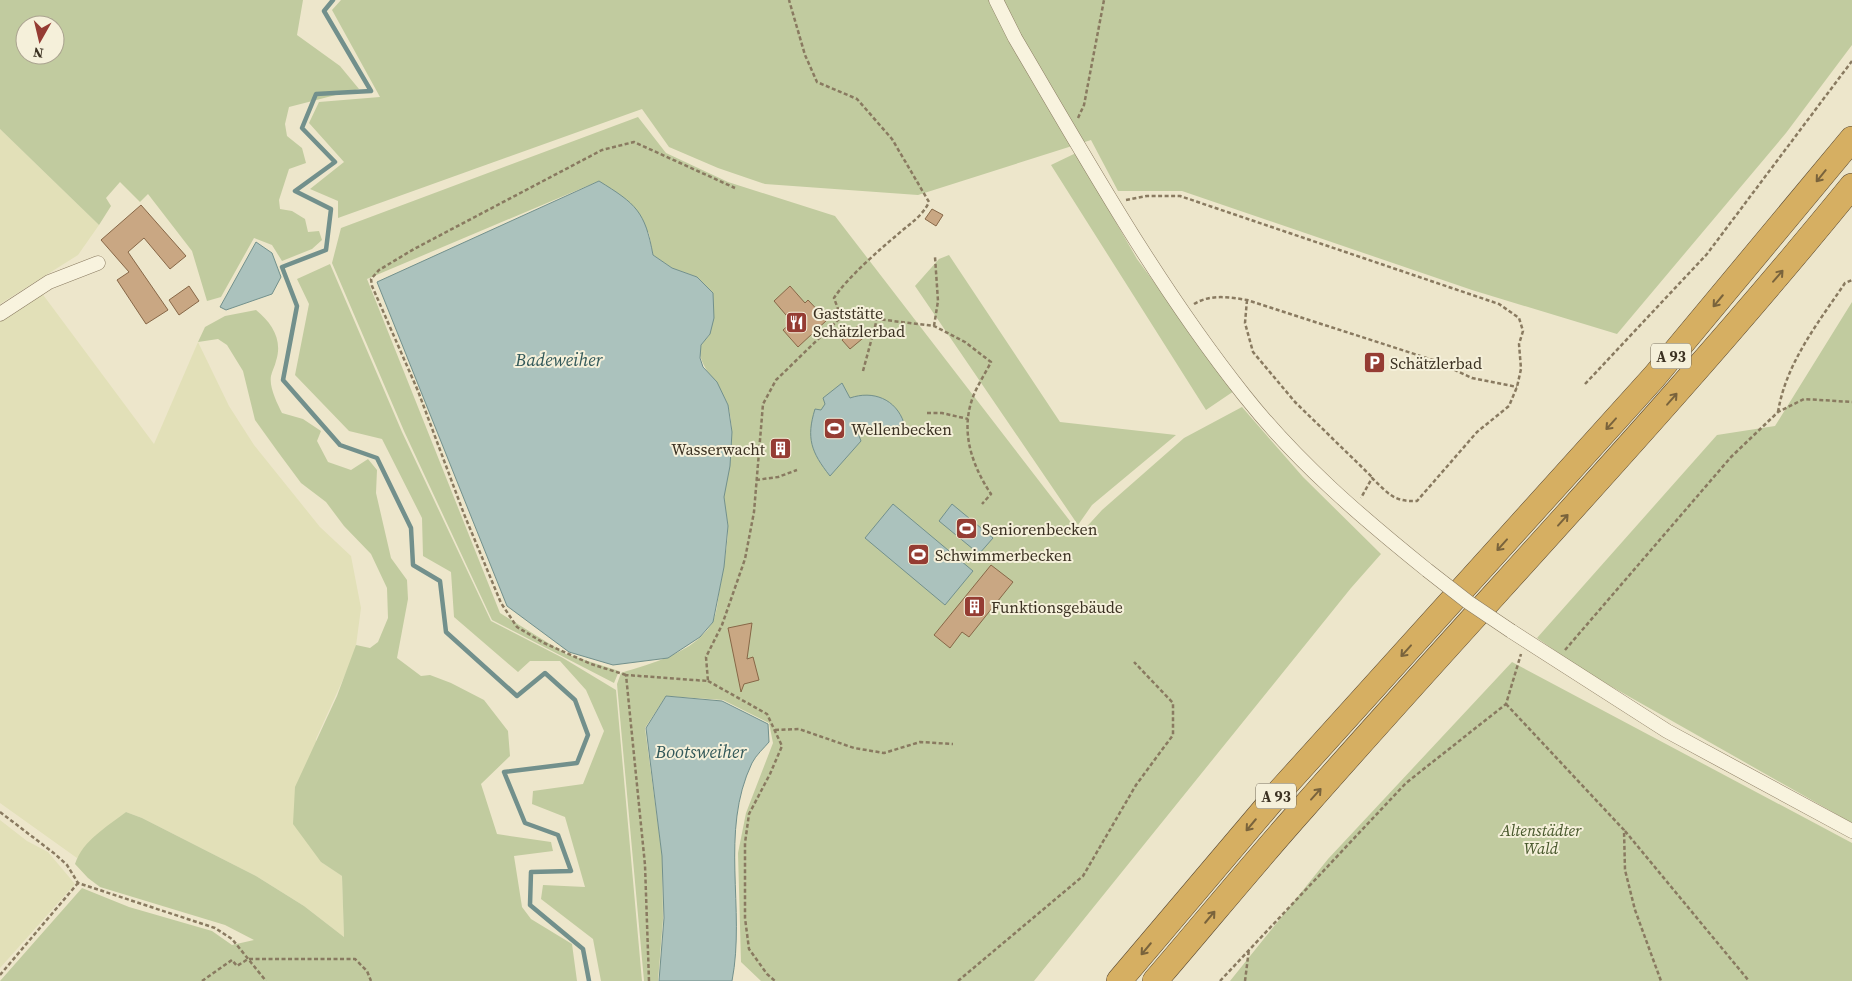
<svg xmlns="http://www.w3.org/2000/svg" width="1852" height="981" viewBox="0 0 1852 981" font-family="'Source Serif 4',serif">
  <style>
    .farmland { fill: #e2e0b8 }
    .green { fill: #c1cb9f; fill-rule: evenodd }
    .water { fill: #abc2bd; stroke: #72908c }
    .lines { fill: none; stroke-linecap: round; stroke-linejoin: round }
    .stream { stroke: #72908c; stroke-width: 4.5 }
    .building { fill: #c9a783; stroke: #876747 }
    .minor-casing { stroke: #897a60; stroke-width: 15 }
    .motorway-casing { stroke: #584833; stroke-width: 26 }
    .path { stroke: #897a60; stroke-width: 2.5; stroke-dasharray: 4 2.5; stroke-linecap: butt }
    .minor { stroke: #f8f3de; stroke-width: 14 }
    .motorway { stroke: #d6af62; stroke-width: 25 }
    .minor-bridge-casing { stroke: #897a60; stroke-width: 15; stroke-linecap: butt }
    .minor-bridge { stroke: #f8f3de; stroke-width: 14 }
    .oneway { stroke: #79633c }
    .labels { text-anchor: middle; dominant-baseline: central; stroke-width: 4; stroke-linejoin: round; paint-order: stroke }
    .shield { fill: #f5f0da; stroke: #736a59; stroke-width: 1 }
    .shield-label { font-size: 15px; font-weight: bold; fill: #3b3122 }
    .poi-label { font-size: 16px; fill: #3b3122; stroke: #f5f0da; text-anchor: start }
    .park-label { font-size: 16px; font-style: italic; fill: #46562a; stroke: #f5f0da }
    .water-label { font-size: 18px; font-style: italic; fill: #325859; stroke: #f5f0da }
  </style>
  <rect width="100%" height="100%" fill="#ede6cb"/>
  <!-- farmland -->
  <path class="farmland" d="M0,129L99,225L78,255L0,304Z
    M41,292L154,444L198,342L229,406L254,445L320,527L351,556L361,608L355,653L316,739L321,862L342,876L344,937L304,906L256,876L142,818L126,812L77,858L0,803V319Z
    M0,820L27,841L48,852L75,884L0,968Z"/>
  <!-- green -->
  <path class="green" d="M0,0H303L297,35L340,66L359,89L289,107L285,124L287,136L302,148L306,163L289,169L279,200L280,209L292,211L305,219L308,232L319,231L322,240L312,249L282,261L272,245L254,238L221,297L207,301L192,251L148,194L140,202L120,182L106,198L111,206L99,225L0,129ZM25,25H55V55H25Z
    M341,0H1852V45L1786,133L1617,334L1472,290L1182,191H1118L1091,140L918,195L765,184L718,168L669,147L642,109L338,218V201L310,189L344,162L309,123L319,102L380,97L332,10Z
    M638,117L666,153L728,182L835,216L1080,534L1102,510L1184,438L1242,407L1303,477L1381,554L1351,588L1034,981H761L741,962L738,853L746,813L773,743L769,723L723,700L666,696L645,728L662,855L663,919L658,981H644L617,684L621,673C652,663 694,653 712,623C718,612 718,594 721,582C724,564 728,544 728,526C727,516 723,505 724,496C727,465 737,437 728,406C723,387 694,363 701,346C702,342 708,338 710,334L697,277L672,268L653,255L649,233L599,181L367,279L500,613L566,654L619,671L614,683L492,620L404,431L332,263L341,228Z
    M1076,153L1137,259L1234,391L1206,410L1051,165Z
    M949,255L1060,422L1176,435L1092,505L1078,525L915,286L939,259Z
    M330,264L402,432L491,621L563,658L616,690L642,981H601L593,939L541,899L543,885L585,887L565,817L532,804L533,791L583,784L604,731L586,690L560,661H530L518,672L454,617L451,572L423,556L422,518L382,439L349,431L295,375L309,304L297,279Z
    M1852,302V823L1584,671L1537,638L1717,435L1775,426Z
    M256,310C272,323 283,340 276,361C275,366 272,371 271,376C269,387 277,403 282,413L303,419L321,431L317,441L328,462L351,470L368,459L377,470L376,493L391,558L407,580L408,599L397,658L421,676L430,675L451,683L484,700L508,731L510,756L481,784L497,834L551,842L553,851L514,856L522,907L531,919L572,944L577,981H0L82,888L129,907L212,931L232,945L254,940L225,925L100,887L88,878L75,864C83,840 107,827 126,812L142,818L256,876L304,906L344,937L342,876L321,862L293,824L295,787L337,696L356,645L370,648L378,642L388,618L387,588L371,554L344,526L326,502L301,483L278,452L255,420L243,371L227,345L218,339L198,342L205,327L225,316Z
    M1512,662L1852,843V981H1230L1328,859Z"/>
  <!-- water -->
  <path class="water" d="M599,181C636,204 645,211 653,255L672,268L697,277L713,293L714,318L710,334L701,345L700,358L703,367L717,382L728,405L732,432L730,466L724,497L728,526L724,567L713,622L700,637L668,658L613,665L569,652L507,606L377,282Z
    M256,242L272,253L281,277L272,294L226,310L220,307Z
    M842,383L850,398C873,390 896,399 904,423L887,432L877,433L874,426L863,425L858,433L861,441L830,476C811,452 806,438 815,409L821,410L825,404L823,398Z
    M893,504L973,571L945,605L865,538Z
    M952,504L993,538L979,554L939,521Z
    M666,696L722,701L768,724L769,742C764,748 756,755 752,763C719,832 746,909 732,981H659L664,918L662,856L646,728Z"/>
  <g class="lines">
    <!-- stream -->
    <path class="stream" d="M333,0L324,11L371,91L316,94L302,128L335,162L295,191L331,209L326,250L282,267L297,306L283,380L340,445L377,458L411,528L413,565L440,581L446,632L517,696L545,673L575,700L588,735L577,763L504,772L525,823L558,835L571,871L531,872L530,905L583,949L589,981"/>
  </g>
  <!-- building -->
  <path class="building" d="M141,205L186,256L170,269L144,238L128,252L168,310L146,324L117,280L129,272L101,240Z
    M932,209L943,215L936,226L925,219Z
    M189,286L199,301L179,315L169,300Z
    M790,286L805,303L808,300L827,320L798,347L783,330L792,322L774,301Z
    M859,325L868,334L850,349L842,340Z
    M991,565L1013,582L969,637L962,632L950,648L934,635Z
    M752,623L747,659L753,657L759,680L744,684L741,692L728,628Z"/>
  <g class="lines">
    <defs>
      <path id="minor" d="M996,0L1015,38C1087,160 1156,284 1244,395C1297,462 1360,516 1427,570
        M0,314L49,282L98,263
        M1511,631L1667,731L1852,831"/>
      <path id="motorway" d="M1119,981L1280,791L1654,377L1852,139
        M1155,981C1205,923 1253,864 1304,807C1486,600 1678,400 1852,186"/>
    </defs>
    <!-- minor casing -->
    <use href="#minor" class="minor-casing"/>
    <!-- motorway casing -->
    <use href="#motorway" class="motorway-casing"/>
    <!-- path -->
    <path class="path" d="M1078,118L1084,105L1104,0
      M1126,200L1147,196H1180L1499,304L1519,318L1523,331L1519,344L1521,369L1517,387L1509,406L1477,432L1417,501C1393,502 1388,493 1372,478L1361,498
      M1247,300L1245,323L1253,352L1295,402L1372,477
      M1194,304C1210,294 1229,297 1247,300L1433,360L1472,378L1517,387
      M934,326L938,301L935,257
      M863,371L877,319L934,326L965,342L991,362C987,370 982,378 978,386C958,423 969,461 991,494L982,504
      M1585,384L1707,254L1852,61
      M1778,412C1786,363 1818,323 1845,283L1852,280
      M927,413H942L968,419
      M756,480L778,477L797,470
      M1565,650L1731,457L1778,412L1804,399L1852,402
      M626,675L591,664L544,643L517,627L501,603L464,514L418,391L372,286L371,279L379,270L414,249L602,150L634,142L735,188
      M708,681L767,714L782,746L770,774L749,814L745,843V918L749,949L767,974L775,981
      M1506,704L1624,830L1625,870L1635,910L1661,981
      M775,730L799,729L854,748L884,753L920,742L953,744
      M0,812L55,854L67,865L78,883L215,928L232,939L266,981
      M1625,831L1749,981
      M0,975L78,883
      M202,981L232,960L237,966L248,959H355L367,971L371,981
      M649,981L645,865L626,675L708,681L706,657L722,625L745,559L754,512L763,404L776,380L841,317L834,298C846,279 879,250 897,235C909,224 922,217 929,202L892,139L857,99L817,82L805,55L789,0
      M958,981L1083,876L1136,785L1173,735V703L1134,662
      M1220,981L1406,783L1506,704L1521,654
      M1245,981L1249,949"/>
    <!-- minor -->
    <use href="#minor" class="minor"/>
    <!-- motorway -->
    <use href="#motorway" class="motorway"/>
    <defs>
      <path id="minor-bridge" d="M1427,570L1468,602L1511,631"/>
    </defs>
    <!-- minor-bridge casing -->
    <use href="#minor-bridge" class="minor-bridge-casing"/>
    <!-- minor-bridge -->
    <use href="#minor-bridge" class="minor-bridge"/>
  </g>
  <!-- one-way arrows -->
  <defs><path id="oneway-shaft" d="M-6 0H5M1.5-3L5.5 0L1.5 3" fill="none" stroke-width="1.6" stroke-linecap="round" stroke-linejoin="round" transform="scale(1.25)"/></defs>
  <g class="oneway">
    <use href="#oneway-shaft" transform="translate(1821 176) rotate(129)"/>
    <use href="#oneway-shaft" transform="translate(1778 276) rotate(-49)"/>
    <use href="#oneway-shaft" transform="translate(1718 301) rotate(130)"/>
    <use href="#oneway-shaft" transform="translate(1672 399) rotate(-49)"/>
    <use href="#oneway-shaft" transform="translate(1611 424) rotate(132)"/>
    <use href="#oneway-shaft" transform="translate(1563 520) rotate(-48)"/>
    <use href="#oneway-shaft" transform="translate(1502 545) rotate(132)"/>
    <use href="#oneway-shaft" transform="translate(1406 651) rotate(132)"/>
    <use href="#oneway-shaft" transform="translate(1316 794) rotate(-48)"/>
    <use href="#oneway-shaft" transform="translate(1251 825) rotate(130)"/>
    <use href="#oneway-shaft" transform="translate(1210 917) rotate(-50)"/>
    <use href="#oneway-shaft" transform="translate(1146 949) rotate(130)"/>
  </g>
  <!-- icons -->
  <defs>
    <symbol id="restaurant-square" viewBox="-11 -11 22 22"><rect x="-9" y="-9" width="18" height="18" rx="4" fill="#953c33" stroke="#f5f0da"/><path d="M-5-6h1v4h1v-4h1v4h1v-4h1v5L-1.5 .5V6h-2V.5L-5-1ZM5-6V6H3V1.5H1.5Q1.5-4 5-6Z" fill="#fff"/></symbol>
    <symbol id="parking-square" viewBox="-11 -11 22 22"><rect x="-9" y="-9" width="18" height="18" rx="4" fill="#953c33" stroke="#f5f0da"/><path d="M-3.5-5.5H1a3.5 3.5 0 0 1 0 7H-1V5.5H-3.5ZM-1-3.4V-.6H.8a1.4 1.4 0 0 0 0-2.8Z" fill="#fff"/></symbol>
    <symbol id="stadium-square" viewBox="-11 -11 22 22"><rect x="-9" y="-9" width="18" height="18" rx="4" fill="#953c33" stroke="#f5f0da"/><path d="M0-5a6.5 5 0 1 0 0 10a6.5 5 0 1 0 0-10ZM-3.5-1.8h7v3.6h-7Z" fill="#fff"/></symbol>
    <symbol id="building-square" viewBox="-11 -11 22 22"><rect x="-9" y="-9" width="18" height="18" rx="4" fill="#953c33" stroke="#f5f0da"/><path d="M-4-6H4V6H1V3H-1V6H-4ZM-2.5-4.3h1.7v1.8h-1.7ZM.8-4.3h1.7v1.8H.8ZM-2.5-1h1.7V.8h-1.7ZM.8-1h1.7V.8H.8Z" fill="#fff"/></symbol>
  </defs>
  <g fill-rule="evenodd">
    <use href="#restaurant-square" x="784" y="310" width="25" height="25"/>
    <use href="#parking-square" x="1362" y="350" width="25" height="25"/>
    <use href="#stadium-square" x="822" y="416" width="25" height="25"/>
    <use href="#building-square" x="768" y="436" width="25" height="25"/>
    <use href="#stadium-square" x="954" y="516" width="25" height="25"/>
    <use href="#stadium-square" x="906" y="542" width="25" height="25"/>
    <use href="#building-square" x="962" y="594" width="25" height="25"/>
  </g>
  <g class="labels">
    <!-- shield labels -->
    <g class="shield">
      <rect x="1651" y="343.5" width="40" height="25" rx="4"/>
      <rect x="1256" y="783.5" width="40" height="25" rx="4"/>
    </g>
    <g class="shield-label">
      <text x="1671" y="356">A 93</text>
      <text x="1276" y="796">A 93</text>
    </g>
    <!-- poi labels -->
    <g class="poi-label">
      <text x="813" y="313">Gaststätte<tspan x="813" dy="18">Schätzlerbad</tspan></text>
      <text x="1390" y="363">Schätzlerbad</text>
      <text x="851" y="429">Wellenbecken</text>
      <text x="765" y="449" text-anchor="end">Wasserwacht</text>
      <text x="982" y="529">Seniorenbecken</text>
      <text x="935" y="555">Schwimmerbecken</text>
      <text x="991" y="607">Funktionsgebäude</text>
    </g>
    <!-- park labels -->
    <g class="park-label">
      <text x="1541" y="830">Altenstädter<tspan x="1541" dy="18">Wald</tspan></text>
    </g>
    <!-- water labels -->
    <g class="water-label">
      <text x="559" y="359">Badeweiher</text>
      <text x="701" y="751">Bootsweiher</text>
    </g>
  </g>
  <!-- north arrow -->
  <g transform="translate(40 40) rotate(188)"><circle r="24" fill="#f5f0da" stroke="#aba490"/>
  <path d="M0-4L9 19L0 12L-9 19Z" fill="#953c33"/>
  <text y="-8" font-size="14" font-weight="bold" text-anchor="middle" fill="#3b3122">N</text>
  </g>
</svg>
